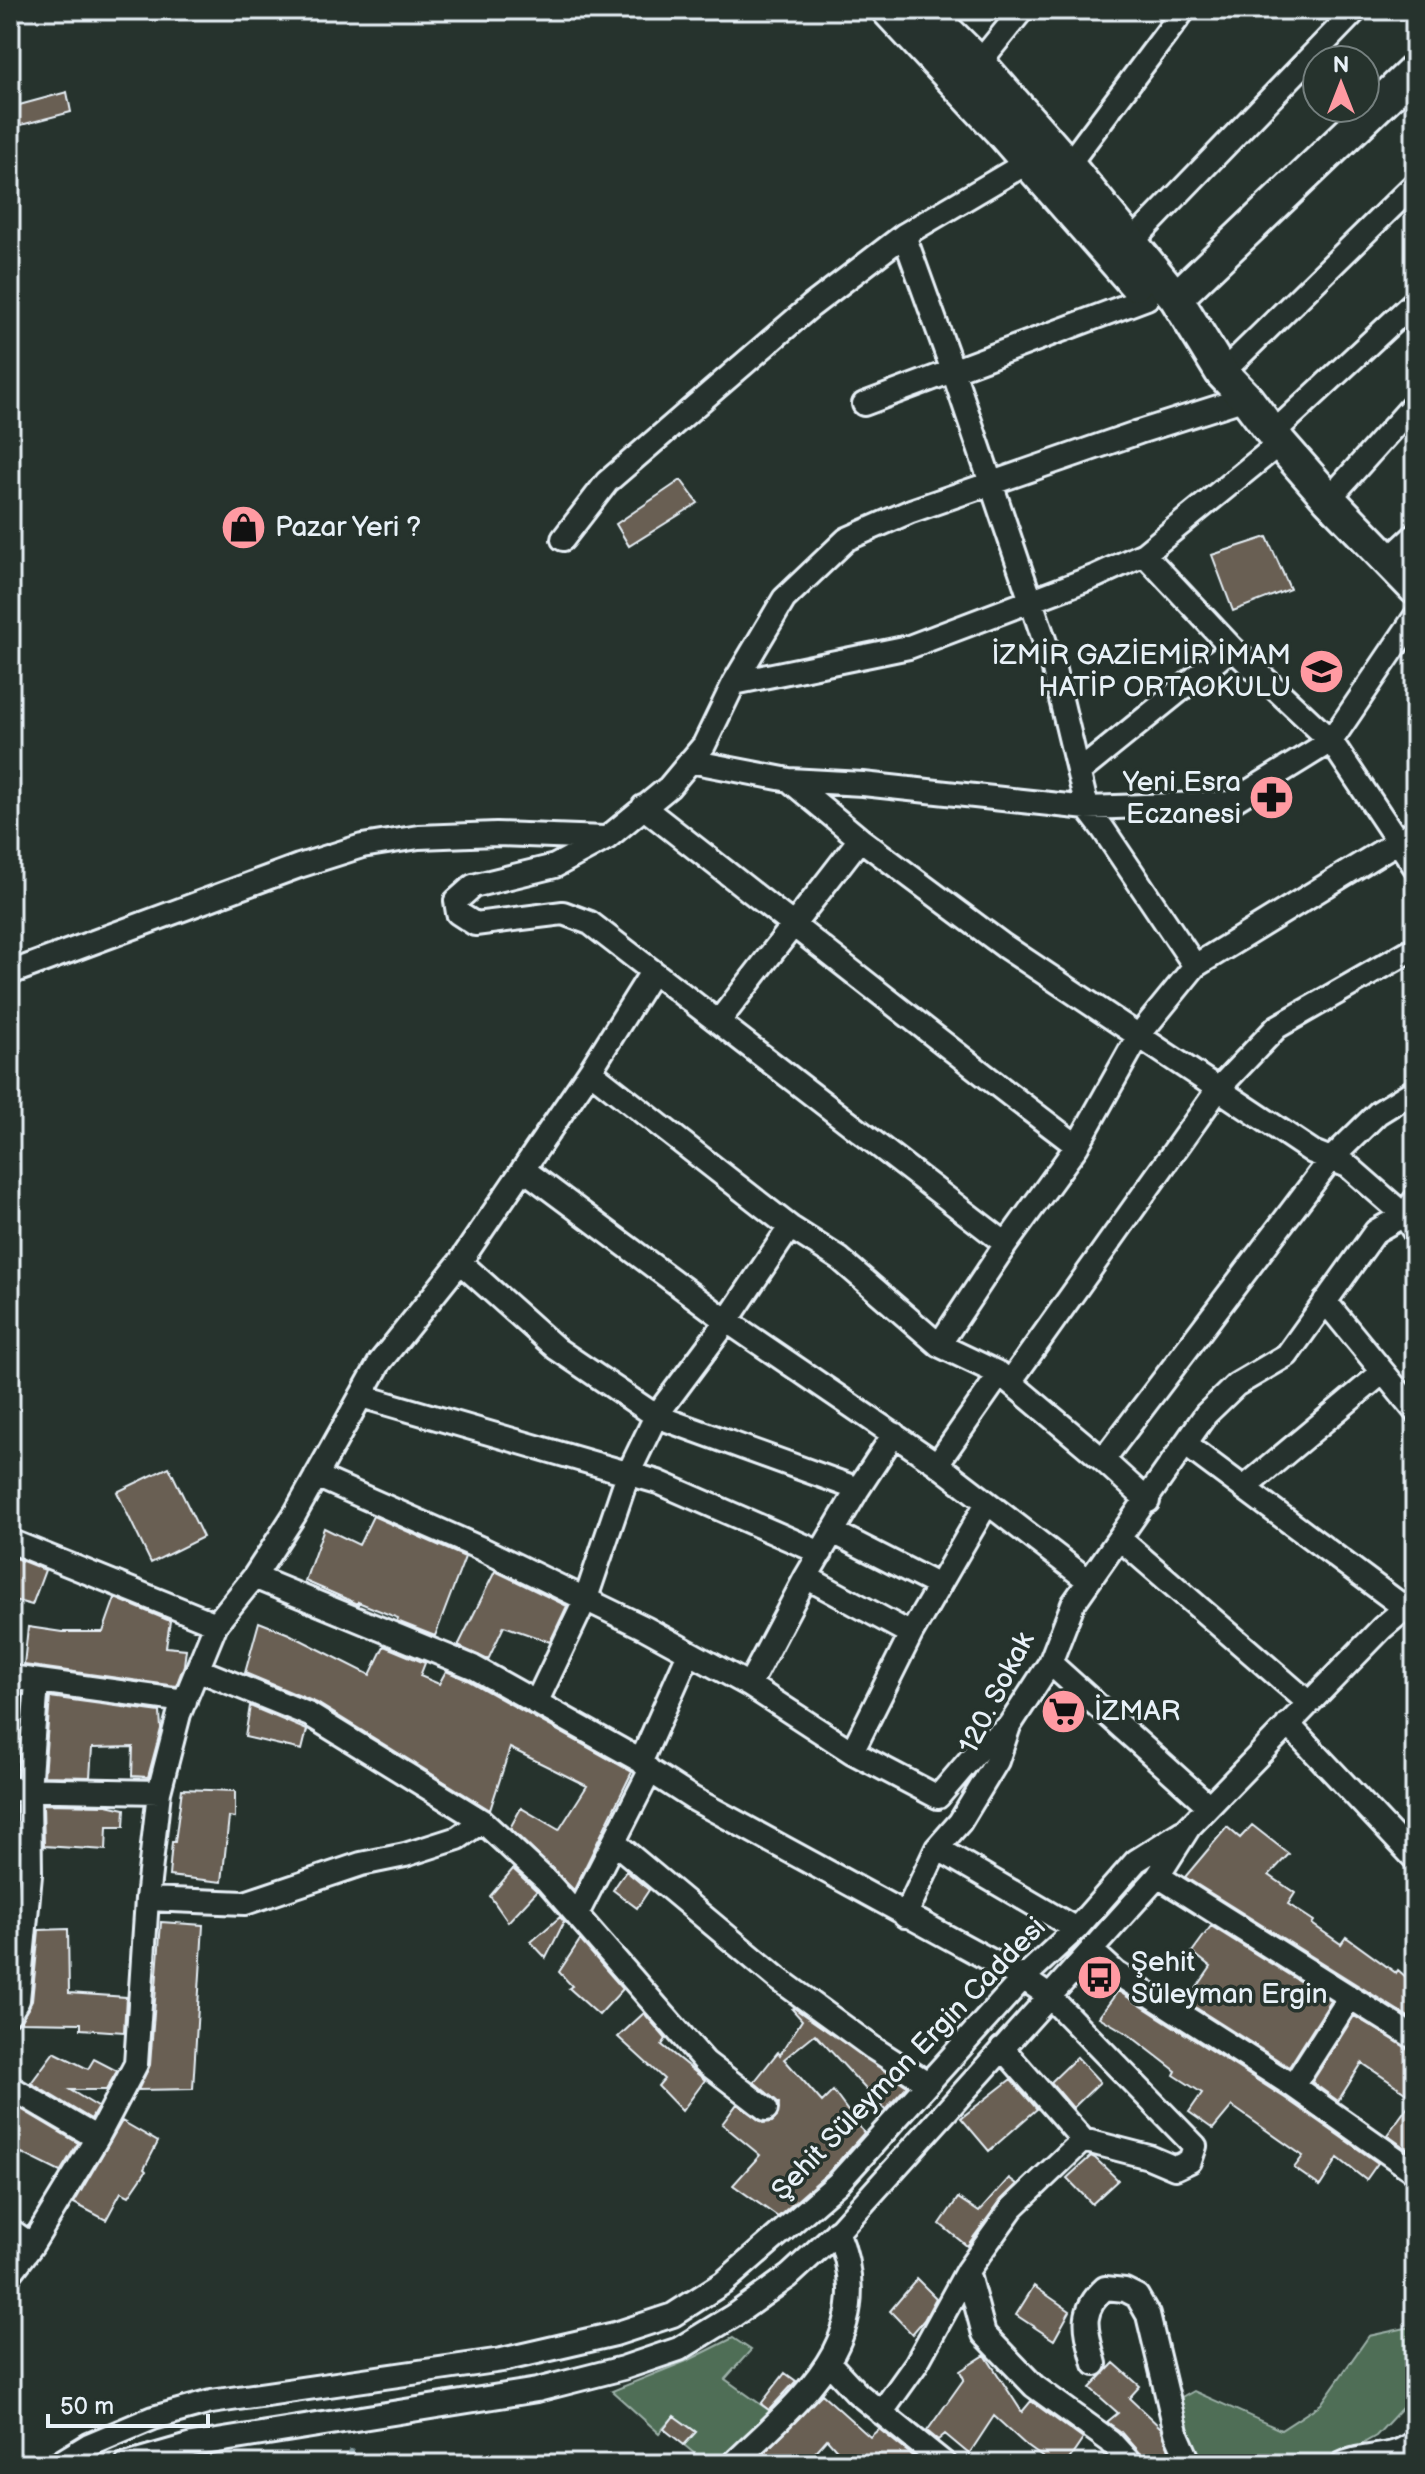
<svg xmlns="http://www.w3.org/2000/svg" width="1425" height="2474" viewBox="0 0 1425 2474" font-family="'Balsamiq Sans',sans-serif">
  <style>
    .green { fill: #4f6e57; stroke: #9cb0a8; stroke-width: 2 }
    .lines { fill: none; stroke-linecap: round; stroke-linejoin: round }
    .stream { stroke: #869ea3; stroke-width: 6 }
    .building { fill: #695f53; stroke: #e8f1f8; stroke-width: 2 }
    .street-casing { stroke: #e8f1f8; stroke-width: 28 }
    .secondary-casing { stroke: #e8f1f8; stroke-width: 38 }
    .street { stroke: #26332d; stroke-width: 22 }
    .secondary { stroke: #26332d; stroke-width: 32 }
    .labels { text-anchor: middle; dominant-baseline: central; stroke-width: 7; stroke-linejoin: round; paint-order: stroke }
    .poi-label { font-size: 28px; fill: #e8f1f8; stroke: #26332d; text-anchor: start }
    .street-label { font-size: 28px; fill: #e8f1f8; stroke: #26332d }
  </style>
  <rect width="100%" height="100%" fill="#26332d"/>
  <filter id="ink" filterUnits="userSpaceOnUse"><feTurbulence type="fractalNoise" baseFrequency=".0125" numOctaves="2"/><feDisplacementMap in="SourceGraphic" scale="16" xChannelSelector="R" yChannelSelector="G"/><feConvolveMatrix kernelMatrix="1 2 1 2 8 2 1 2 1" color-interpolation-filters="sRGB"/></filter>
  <g filter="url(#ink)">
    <!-- green -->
    <path class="green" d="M1415,2326V2394L1376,2436L1326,2464H1197L1173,2403L1194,2391L1281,2430L1321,2404L1369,2336Z
      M733,2338L751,2350L725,2379L777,2416L726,2464H707L684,2445L696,2432L674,2416L659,2433L612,2391L689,2360Z"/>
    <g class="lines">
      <!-- stream -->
      <path class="stream" d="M343,2464L351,2452"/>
    </g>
    <!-- building -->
    <path class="building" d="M67,92L71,112L17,126L12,107Z
      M681,480L698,503L629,546L616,524Z
      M1267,537L1290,589L1233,611L1212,555Z
      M169,1467L203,1537L151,1563L117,1492Z
      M373,1516L465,1557L435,1636L397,1621L398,1618L358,1602V1604L305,1581L324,1528L359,1545Z
      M10,1556L45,1570L32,1605L10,1599Z
      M495,1571L567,1606L550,1642L504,1626L488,1660L458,1646Z
      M115,1598L170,1621L166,1647L186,1649L184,1665L176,1686L24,1665L28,1627L62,1632H103Z
      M259,1622L289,1634L370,1675L384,1646L425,1663L420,1676L439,1684L446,1671L467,1680L632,1772L574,1890L510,1828L521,1808L559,1830L587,1786L510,1748L490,1810L317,1703L245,1673Z
      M10,1691L22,1693L16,1775H10Z
      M50,1697L160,1712L161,1729L148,1777L132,1776L133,1747L92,1748L90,1777L44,1776Z
      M250,1706L307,1730L302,1750L245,1737Z
      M182,1789L235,1791V1818L229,1817L222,1882L169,1876L172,1842H175Z
      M10,1803H15L16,1844L10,1843Z
      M43,1804L107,1805L125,1809L124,1827H107L106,1850L44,1846Z
      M1252,1825L1289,1854L1269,1875L1295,1893L1288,1904L1314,1921L1312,1924L1341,1944L1346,1937L1396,1973L1398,1970L1415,1985V2021L1185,1877L1227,1827L1240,1838Z
      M513,1869L537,1891L508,1922L490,1896Z
      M626,1871L649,1890L637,1908L613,1890Z
      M560,1917L564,1922L546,1958L531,1942Z
      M161,1922L203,1925L193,2089L138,2090L150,2065Z
      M1211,1926L1331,2001L1289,2067L1187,2002L1211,1967L1192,1952Z
      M68,1929L69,1993L126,1997L124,2032L81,2029V2023L20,2022L32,2001L39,1930Z
      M580,1940L623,1989L599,2015L569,1988L572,1986L559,1972Z
      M1118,1991L1285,2098L1378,2163L1366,2180L1338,2158L1320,2186L1294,2168L1303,2156L1232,2106L1213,2129L1189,2112L1202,2093L1174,2075L1176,2071L1128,2034L1099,2017Z
      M794,2008L907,2086L885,2110L815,2034L784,2059L822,2102L833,2091L864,2133L828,2173L778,2217L733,2185L760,2155L722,2124L737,2104L763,2123L772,2122L777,2117L779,2103L754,2082L778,2052L780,2055L802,2020L792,2009Z
      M644,2013L666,2039L662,2045L705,2080L682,2111L658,2086L664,2079L618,2037Z
      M1354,2016L1415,2052V2155L1387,2135L1414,2098L1362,2063L1338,2101L1312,2082Z
      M54,2052L88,2069L94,2059L117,2071L106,2090H70L98,2107L91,2119L31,2083Z
      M1077,2057L1100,2082L1073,2108L1051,2082Z
      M1011,2079L1037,2109L989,2151L961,2118Z
      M14,2105L78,2143L60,2172L22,2153L10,2172V2110Z
      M122,2121L158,2142L144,2169L146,2171L129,2196L121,2192L106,2220L74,2203Z
      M1091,2156L1095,2158L1118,2180L1092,2204L1067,2178Z
      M1009,2178L1017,2184L1001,2200L967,2246L940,2224L958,2198L979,2212Z
      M917,2279L936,2298L924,2320L912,2334L890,2311Z
      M1034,2286L1070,2311L1054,2340L1016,2315Z
      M985,2355L1022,2412L1031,2401L1083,2439L1066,2464H1052L1027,2446L994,2416L969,2454L945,2434L938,2440L927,2431L964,2379L960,2371Z
      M1114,2363L1140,2386L1129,2398L1161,2428L1172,2458L1165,2464H1145L1141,2455L1120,2431L1107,2422L1118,2413L1090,2388Z
      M785,2373L796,2381L769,2410L761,2404Z
      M822,2394L870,2437L879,2429L918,2460L913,2464H849L827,2439L805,2464H753Z
      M674,2416L696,2432L684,2445L664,2429Z"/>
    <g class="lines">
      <defs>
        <path id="street" d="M979,63L1022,10
          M1068,165L1184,10
          M904,235L953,371L1053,666L1087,808L1103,829L1195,966
          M1130,244L1356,10
          M1222,373L1415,184
          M864,404L1147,298
          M1272,434L1415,301
          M1329,499L1415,403
          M563,539L607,482L811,306L904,235L1028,162
          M1144,554L1232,648L1331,741L1415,867
          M1388,560L1415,535
          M734,683L909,647L1096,576L1144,554L1280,443
          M690,761L789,780L863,784L1087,808L1230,803L1331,741L1415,617
          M1079,772L1232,648
          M789,780L860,839L1004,946L1313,1152L1348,1166L1404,1215L1415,1233
          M643,807C788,920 930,1035 1077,1146
          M10,973L299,866L362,846L419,837L496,834L605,838
          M719,1021L860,839
          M590,1071L790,1227L840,1259L939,1345L1000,1374L1010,1382L1103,1460L1148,1501
          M523,1169L727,1321L937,1464L1089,1581
          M1006,1244L590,923L563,913L475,924L458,913L456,901L473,886L555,866L607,838L669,787L704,745L734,683L784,599L847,539L911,511L1139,432L1246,398
          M460,1262L557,1349L656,1416L858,1489L894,1434
          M1325,1301L1415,1411
          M939,1345L1006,1244L1077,1146L1139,1035L1195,966L1415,831
          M1010,1382L1219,1088L1277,1027L1415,948
          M361,1396L658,1482L821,1553
          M1186,1445L1405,1608
          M1103,1460L1331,1159L1378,1113L1415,1090
          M937,1464L1000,1374
          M316,1476L482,1549L645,1628L749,1685L852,1752L938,1797L979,1749L1009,1726
          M1244,1488L1383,1372
          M833,1532L939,1586
          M1120,1539L1309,1703
          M10,1541L216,1624
          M254,1577L473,1667L641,1761L650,1771L692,1798L1023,1978L1049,1996L1195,2146L1190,2161L1175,2168L1149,2157L1083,2140L1012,2208L967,2271L916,2364L881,2413
          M806,1577L911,1634
          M1050,1663L1209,1806
          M199,1670L310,1715L482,1821L547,1881L705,2062L766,2109
          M10,1677L185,1701
          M749,1685L806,1577L858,1489
          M536,1703L586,1598L628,1474L656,1416L727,1321L790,1227
          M1288,1724L1415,1859
          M852,1752L911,1634L987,1503
          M641,1761L689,1653
          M10,1789L159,1792
          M614,1842L777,1978L873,2048L926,2082
          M937,1848L1076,1929
          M1158,1876L1415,2038
          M147,1899L245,1903L361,1864L405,1855L458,1838L482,1821
          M577,1914L650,1771
          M905,1916L937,1848L960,1822L997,1761L1009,1726L1050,1663L1073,1604L1206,1414L1236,1385L1287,1355L1376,1231L1404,1215L1415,1200
          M1091,1950L1116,1973L1293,2086L1415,2172
          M10,2013L18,2000L30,1875L29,1790L37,1682
          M1002,2048L1083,2140
          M1293,2086L1350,1997
          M10,2087L97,2138
          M10,2230L32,2245
          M967,2271L984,2334L1034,2386L1110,2441L1131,2464
          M10,2274L32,2245L97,2138L136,2064L147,1899L159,1792L179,1714L216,1624L254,1577L295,1514L380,1362L460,1262L590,1071L652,972
          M830,2364L857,2393L945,2464
          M1095,2364C1087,2332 1077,2313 1105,2288L1125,2290L1137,2296L1148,2315L1176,2432L1190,2464
          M58,2464L89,2445L153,2418L211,2402L502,2360L615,2334L673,2315L723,2283L838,2183L1023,1978L1076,1929L1136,1861L1182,1832
          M126,2464L192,2445L537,2390L623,2368L679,2349L733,2316L789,2276L841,2228L1158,1876L1189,1827L1382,1628L1415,1600
          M733,2464C801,2398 882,2338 837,2231
          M1342,2464C1366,2452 1394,2461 1415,2441"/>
        <path id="secondary" d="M888,10L999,129L1135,284
          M925,10L979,63L1068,165L1176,298L1222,373L1246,398L1280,443L1329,499L1415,588
          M1176,298L1415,70"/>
      </defs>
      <!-- street casing -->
      <use href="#street" class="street-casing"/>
      <!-- secondary casing -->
      <use href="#secondary" class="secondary-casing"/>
      <!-- street -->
      <use href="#street" class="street"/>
      <!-- secondary -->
      <use href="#secondary" class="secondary"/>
    </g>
  </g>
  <!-- icons -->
  <defs>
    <symbol id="shop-disc" viewBox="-11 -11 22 22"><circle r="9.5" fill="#ff9aa2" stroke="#26332d"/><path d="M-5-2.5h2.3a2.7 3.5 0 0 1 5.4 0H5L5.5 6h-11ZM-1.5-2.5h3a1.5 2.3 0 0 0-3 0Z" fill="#111"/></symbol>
    <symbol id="school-disc" viewBox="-11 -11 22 22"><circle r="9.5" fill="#ff9aa2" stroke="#26332d"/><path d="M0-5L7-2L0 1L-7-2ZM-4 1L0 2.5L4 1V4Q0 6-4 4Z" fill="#111"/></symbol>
    <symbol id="pharmacy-disc" viewBox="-11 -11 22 22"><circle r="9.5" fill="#ff9aa2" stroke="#26332d"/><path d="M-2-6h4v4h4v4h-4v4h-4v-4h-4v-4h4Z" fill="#111"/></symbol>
    <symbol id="supermarket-disc" viewBox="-11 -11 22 22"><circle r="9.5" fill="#ff9aa2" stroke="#26332d"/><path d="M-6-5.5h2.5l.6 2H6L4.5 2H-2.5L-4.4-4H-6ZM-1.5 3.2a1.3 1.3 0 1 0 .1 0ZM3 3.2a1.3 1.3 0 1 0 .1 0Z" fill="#111"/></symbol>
    <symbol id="bus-disc" viewBox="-11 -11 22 22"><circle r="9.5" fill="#ff9aa2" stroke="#26332d"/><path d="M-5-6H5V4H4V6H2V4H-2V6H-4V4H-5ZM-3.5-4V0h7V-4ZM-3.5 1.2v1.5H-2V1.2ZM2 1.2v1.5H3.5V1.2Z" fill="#111"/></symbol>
  </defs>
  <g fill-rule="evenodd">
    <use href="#shop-disc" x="218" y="502" width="51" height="51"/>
    <use href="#school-disc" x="1296" y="646" width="51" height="51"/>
    <use href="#pharmacy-disc" x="1246" y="772" width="51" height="51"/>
    <use href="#supermarket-disc" x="1038" y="1686" width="51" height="51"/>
    <use href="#bus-disc" x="1074" y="1952" width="51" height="51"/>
  </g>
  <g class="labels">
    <!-- poi labels -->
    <g class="poi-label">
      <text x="275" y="527">Pazar Yeri ?</text>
      <text x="1291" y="655" text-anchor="end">İZMİR GAZİEMİR İMAM<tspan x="1291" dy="32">HATİP ORTAOKULU</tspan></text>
      <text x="1241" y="782" text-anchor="end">Yeni Esra<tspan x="1241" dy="32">Eczanesi</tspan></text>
      <text x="1094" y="1711">İZMAR</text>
      <text x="1131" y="1962">Şehit<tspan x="1131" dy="32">Süleyman Ergin</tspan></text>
    </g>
    <!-- street labels -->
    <g class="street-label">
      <text transform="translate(997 1693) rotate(-63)">120. Sokak</text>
      <text transform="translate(909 2059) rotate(-46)">Şehit Süleyman Ergin Caddesi</text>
    </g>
  </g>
  <!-- margin -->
  <rect width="1425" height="2474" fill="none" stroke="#26332d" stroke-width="40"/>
  <rect x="20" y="20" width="1385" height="2434" fill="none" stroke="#e8f1f8" stroke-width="3" filter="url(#ink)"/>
  <!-- north arrow -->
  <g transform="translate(1341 84)"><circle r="38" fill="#26332d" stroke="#747f7e" stroke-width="2"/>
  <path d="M0-6L14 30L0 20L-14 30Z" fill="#ff9aa2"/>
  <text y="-12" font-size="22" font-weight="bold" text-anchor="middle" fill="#e8f1f8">N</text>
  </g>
  <!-- scale -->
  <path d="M48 2414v12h160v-12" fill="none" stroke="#e8f1f8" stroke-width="4"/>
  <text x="60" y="2414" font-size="24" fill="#e8f1f8" stroke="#26332d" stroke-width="6" paint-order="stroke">50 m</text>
</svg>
